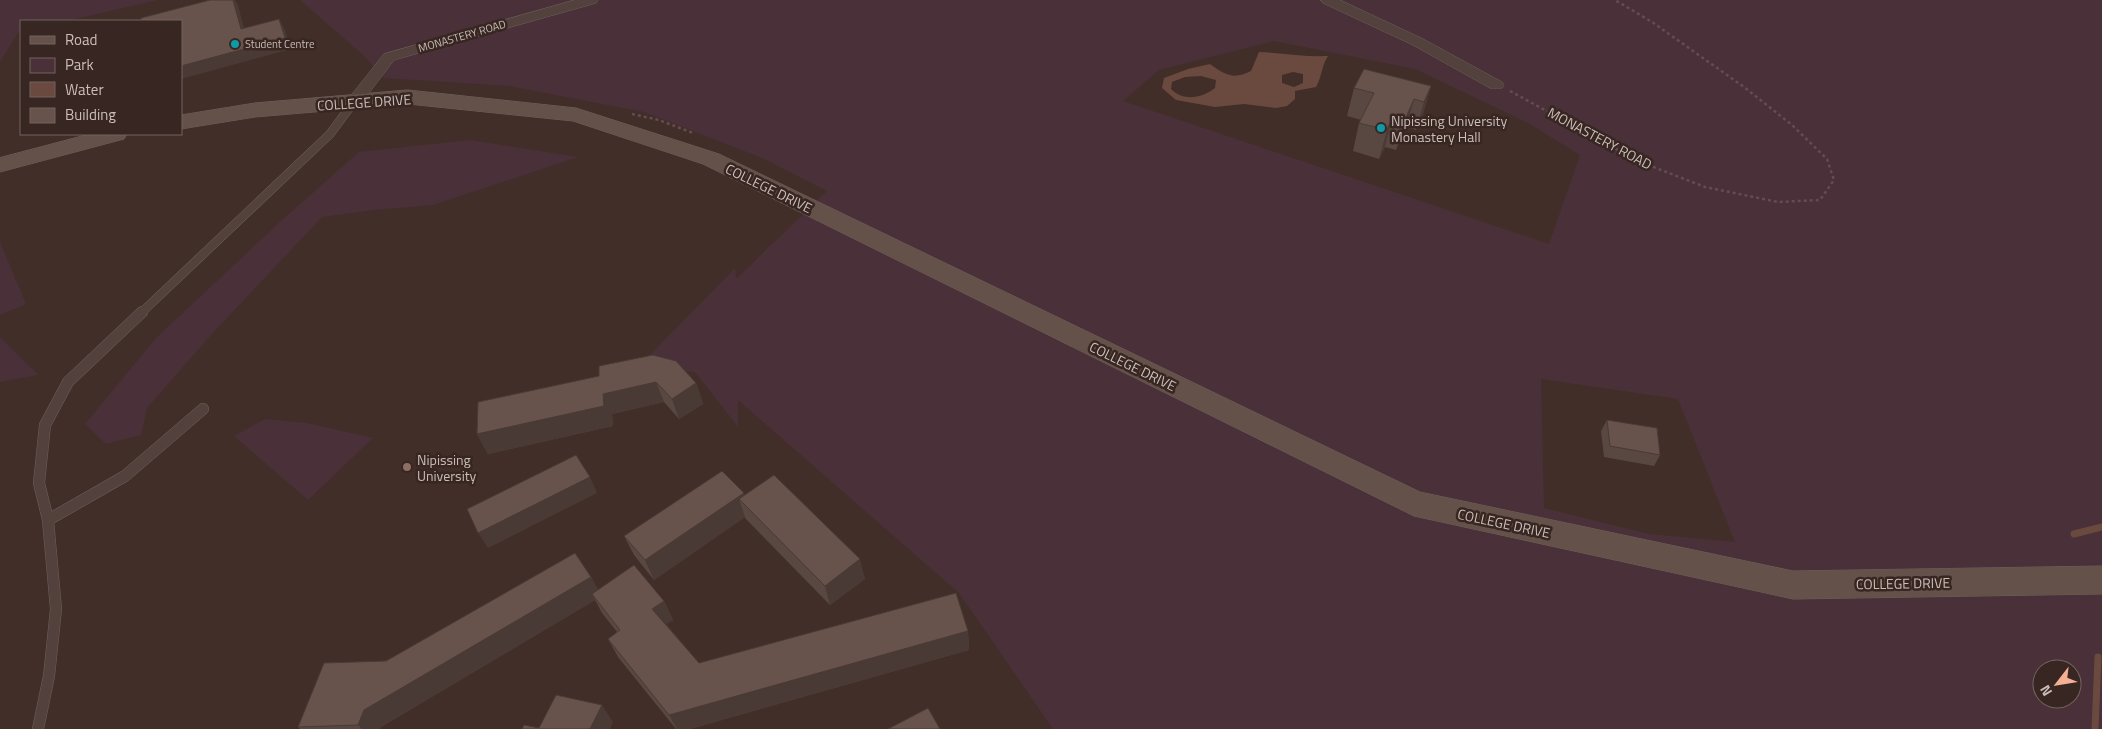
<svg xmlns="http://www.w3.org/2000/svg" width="2102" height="729" viewBox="0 0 2102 729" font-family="'Titillium Web',sans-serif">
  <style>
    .green { fill: #4a3039; fill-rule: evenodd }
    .water { fill: #6a493f; fill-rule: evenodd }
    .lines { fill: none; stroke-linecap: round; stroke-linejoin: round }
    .stream { stroke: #6a493f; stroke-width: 7 }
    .lane-far1-casing { stroke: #6f5f5a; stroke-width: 9 }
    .lane-casing { stroke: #6f5f5a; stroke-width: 12 }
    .street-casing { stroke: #6f5f5a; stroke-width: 1 }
    .secondary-casing { stroke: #6f5f5a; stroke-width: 1 }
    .path { stroke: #634d52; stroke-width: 2.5; stroke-dasharray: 3 3; stroke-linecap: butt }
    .lane-far1 { stroke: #52413c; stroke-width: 8 }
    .lane { stroke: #52413c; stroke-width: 11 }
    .street { fill: #52413c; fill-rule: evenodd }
    .secondary { fill: #64524a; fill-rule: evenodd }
    .wall { fill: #594741 }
    .shaded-wall { fill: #493a35 }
    .building { fill: #68534c; stroke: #493a35 }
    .culture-dot { fill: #0f9aa8; stroke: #372621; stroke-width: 2 }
    .education-dot { fill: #8d6e63; stroke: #372621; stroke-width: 2 }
    .labels { text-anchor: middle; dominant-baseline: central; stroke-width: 5; stroke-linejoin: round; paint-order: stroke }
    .far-street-label { font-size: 11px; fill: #cbbeb9; stroke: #372621 }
    .far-poi-label { font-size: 11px; fill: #cbbeb9; stroke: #372621; text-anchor: start }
    .street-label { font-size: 14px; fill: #cbbeb9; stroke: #372621 }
    .poi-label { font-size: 14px; fill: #cbbeb9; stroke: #372621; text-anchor: start }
  </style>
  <rect width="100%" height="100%" fill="#422e28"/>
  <!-- green -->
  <path class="green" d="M0,0H158L66,21H21V32L18,33L0,62Z
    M300,0H2102V729H1053L959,593L738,400V427L695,372L635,370L735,268L736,279L827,191L762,158L644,112L509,86L384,78L363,55ZM1274,41L1415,69L1528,123L1580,155L1549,244L1123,101L1159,70ZM1541,379L1678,399L1735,542L1649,534L1544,508ZM2042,669H2072V699H2042Z
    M470,140L578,157L433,205L374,210L322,217L211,335L147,408L141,435L106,444L85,424L156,338L282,220L359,152Z
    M0,242L26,304L0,315Z
    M0,337L38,375L0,382Z
    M265,419L307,423L373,438L308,500L234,436Z"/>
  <!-- water -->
  <path class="water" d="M1259,52C1283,53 1305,57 1328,56C1321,67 1322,77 1316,87L1295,91V99L1287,106L1276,108L1244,104L1215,107L1176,100L1162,88L1164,78L1188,69L1210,64C1225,75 1234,80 1251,71ZM1293,72L1303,74V83L1294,87L1282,83V75ZM1201,76L1216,80L1215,88C1202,98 1184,102 1171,89L1172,82L1185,77Z"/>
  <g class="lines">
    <!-- stream -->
    <path class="stream" d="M2074,534L2102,527
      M2095,729L2098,657"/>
    <defs>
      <path id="lane-far1" d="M141,313L330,134L353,103"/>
      <path id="lane" d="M48,520L125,476L203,409
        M38,729L49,676L56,609L48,520L39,483L45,425L68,382L142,312"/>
      <path id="street" d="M575,0H598L596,3L394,60L359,106H347L345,103L384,54Z
        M1321,0H1340L1423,39L1502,82L1504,85L1502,88H1490L1413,45L1323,3Z"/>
      <path id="secondary" d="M408,90L576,108L719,154L1420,492L1793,571L2102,566V594L1793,599L1414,516L703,164L573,121L408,104L255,117L181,129V115L255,103Z
        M90,134H127L124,139L0,172V158Z"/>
    </defs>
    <!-- lane-far1 casing -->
    <use href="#lane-far1" class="lane-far1-casing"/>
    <!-- lane casing -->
    <use href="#lane" class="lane-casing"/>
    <!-- street casing -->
    <use href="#street" class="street-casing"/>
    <!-- secondary casing -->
    <use href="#secondary" class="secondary-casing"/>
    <!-- path -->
    <path class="path" d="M1510,91L1638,161L1705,187L1778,202L1820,200L1834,180L1827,159L1792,125L1744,87L1652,22L1615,0
      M632,114L659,120L693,133"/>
    <!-- lane-far1 -->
    <use href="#lane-far1" class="lane-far1"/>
    <!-- lane -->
    <use href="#lane" class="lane"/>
    <!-- street -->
    <use href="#street" class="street"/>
    <!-- secondary -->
    <use href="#secondary" class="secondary"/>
  </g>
  <!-- wall -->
  <path class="wall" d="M1431,86L1423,114L1416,130L1406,127L1396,150L1385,147L1379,159L1353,151L1359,123L1361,120L1347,116L1354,88Z
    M599,376L696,383L703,404L679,419L664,402L612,414L613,426L488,454L477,434Z
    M1607,420L1660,455L1654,466L1604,457L1601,431Z
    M744,493V495L865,579L830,605L745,518V517L654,580L634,555L624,536Z
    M591,577L598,590L664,601L673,620L666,624L699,663L968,631L969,650L690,729H676L618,657L608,639L617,632L602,613L595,600L381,727L380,729H300L298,727L386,661Z"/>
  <!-- shaded-wall -->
  <path class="shaded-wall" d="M233,0H235L238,5L247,40L241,29Z
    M279,19L285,30L291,49L181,79V66Z
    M1431,86L1423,114L1416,130L1424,102Z
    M1414,99L1406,127L1396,150L1404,122Z
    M1392,118L1385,147L1379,159L1387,130Z
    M656,382L664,402L612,414L613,426L488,454L477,434L603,394Z
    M696,383L703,404L679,419L672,399Z
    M590,477L597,493L488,548L478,533Z
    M744,493L749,509L739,499L745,517L654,580L645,560Z
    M860,559L865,579L830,605L825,586Z
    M591,577L601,596L592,594L595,600L381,727L380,729H362L358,725L364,710Z
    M664,601L673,620L662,627L652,609Z
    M968,631L969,650L690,729H677L669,715Z
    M602,705L613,722L610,729H590Z"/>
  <!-- building -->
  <path class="building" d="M210,0H233L241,29L279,19L285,38L181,66V21H141V18Z
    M1364,69L1431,86L1424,102L1414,99L1404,122L1392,118L1387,130L1359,123L1374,93L1354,88Z
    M653,355L676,361L696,383L672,399L656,382L603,394L604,406L477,434L478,402L599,376V366Z
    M1607,420L1657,428L1660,455L1610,446Z
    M576,455L590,477L478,533L467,509Z
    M722,471L744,493L645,560L624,536Z
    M774,475L860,559L825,586L739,499Z
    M575,553L591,577L364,710L358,725L298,727L324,663L386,661Z
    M634,565L664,601L652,609L699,663L956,593L968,631L669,715L608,639L620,630L592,594Z
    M556,695L602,705L590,729H522L524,725L539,728Z
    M928,708L940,729H888Z"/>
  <!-- markers -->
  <g class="culture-dot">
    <circle cx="235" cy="44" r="5"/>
    <circle cx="1381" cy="128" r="5"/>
  </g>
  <circle class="education-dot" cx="407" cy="467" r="5"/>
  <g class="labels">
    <!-- far-street labels -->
    <g class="far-street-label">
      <text transform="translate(462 36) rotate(-16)">MONASTERY ROAD</text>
    </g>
    <!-- far-poi labels -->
    <g class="far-poi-label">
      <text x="245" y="44">Student Centre</text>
    </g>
    <!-- street labels -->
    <g class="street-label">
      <text transform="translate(364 102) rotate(-4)">COLLEGE DRIVE</text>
      <text transform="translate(1600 138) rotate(28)">MONASTERY ROAD</text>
      <text transform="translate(769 188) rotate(26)">COLLEGE DRIVE</text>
      <text transform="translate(1133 366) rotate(26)">COLLEGE DRIVE</text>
      <text transform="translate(1504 523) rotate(12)">COLLEGE DRIVE</text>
      <text transform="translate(1903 583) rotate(-1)">COLLEGE DRIVE</text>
    </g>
    <!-- poi labels -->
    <g class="poi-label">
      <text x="1391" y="120">Nipissing University<tspan x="1391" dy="16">Monastery Hall</tspan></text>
      <text x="417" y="459">Nipissing<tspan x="417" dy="16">University</tspan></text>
    </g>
  </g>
  <!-- legend -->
  <rect x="20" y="20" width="162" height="115" fill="#372621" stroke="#72635e"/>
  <rect x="30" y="36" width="25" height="8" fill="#64524a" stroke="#72635e"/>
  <text x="65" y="45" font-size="15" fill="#cbbeb9">Road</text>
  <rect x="30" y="58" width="25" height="15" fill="#4a3039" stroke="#72635e"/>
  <text x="65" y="70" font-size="15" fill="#cbbeb9">Park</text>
  <rect x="30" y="82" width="25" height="15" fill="#6a493f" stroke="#72635e"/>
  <text x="65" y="95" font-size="15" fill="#cbbeb9">Water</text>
  <rect x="30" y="108" width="25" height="15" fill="#68534c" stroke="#72635e"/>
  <text x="65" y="120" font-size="15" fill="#cbbeb9">Building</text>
  <!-- north arrow -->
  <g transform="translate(2057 684) rotate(239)"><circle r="24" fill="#372621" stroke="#72635e"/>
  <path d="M0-4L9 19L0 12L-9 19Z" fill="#f4af95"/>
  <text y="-8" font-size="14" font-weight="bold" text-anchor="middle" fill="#cbbeb9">N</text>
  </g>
</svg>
